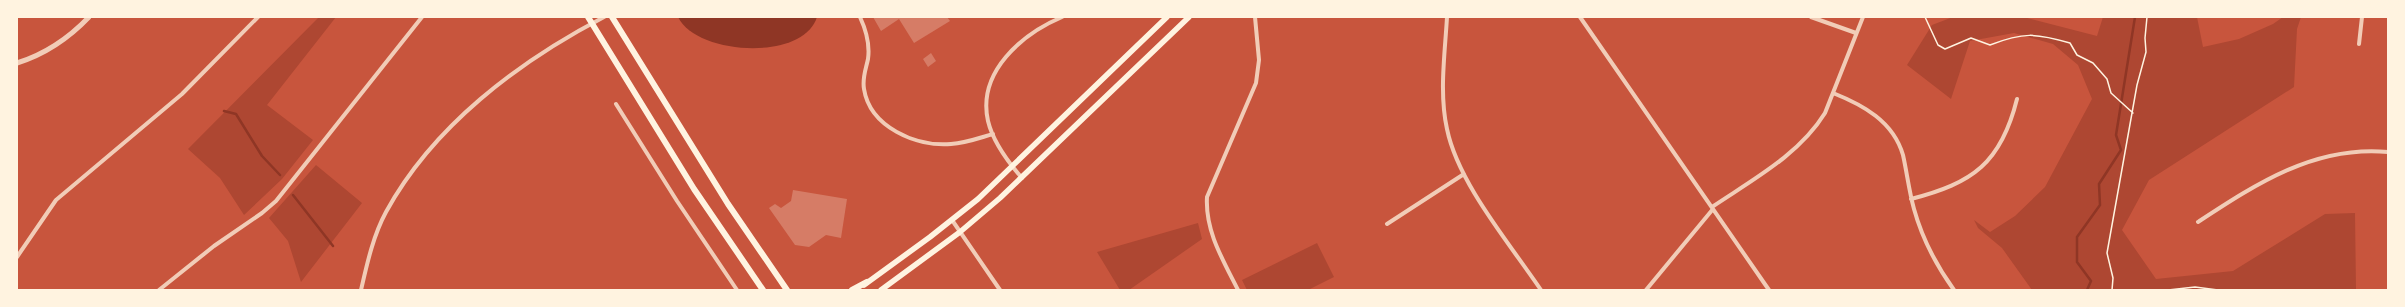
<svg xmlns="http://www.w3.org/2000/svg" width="2405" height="307" viewBox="0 0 2405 307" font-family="'Titillium Web',sans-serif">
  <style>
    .green { fill: #ae4732 }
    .water { fill: #8f3625 }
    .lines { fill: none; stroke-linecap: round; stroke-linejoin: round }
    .stream { stroke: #8f3625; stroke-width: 2.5 }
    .building { fill: #d67c66 }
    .path { stroke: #fff3e0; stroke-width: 1.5 }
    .minor { stroke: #f1ccb7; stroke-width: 4 }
    .tertiary { stroke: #f1ccb7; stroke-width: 5 }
    .secondary { stroke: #fff3e0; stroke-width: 5.5 }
    .primary { stroke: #fff3e0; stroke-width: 6 }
  </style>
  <rect width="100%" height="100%" fill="#c8553d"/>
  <!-- green -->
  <path class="green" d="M319,17H336L267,105L313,140L282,179L244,215L220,178L188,149Z
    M1953,17H2023L2097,36L2103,17H2197L2203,47L2239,39L2273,24L2283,17H2301L2297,29L2294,87L2149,180L2122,230L2156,279L2233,271L2325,214L2355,213L2356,290H2032L2002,248L1978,228L1974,220L1990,232L2015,216L2045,187L2092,99L2078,65L2053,44L2014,33L1970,41L1951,99L1907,65L1932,25Z
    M316,165L362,203L301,282L288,241L269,218Z
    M1198,223L1202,239L1129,290H1120L1097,252Z
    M1317,243L1334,277L1308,290H1247L1242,280Z"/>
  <!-- water -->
  <path class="water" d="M678,17H817C803,62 696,55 678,17Z"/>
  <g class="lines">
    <!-- stream -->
    <path class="stream" d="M224,111L236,114L262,156L280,175
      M293,195L333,246
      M2087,290L2091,281L2077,262V237L2100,205L2099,184L2121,150L2116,135L2135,17"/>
  </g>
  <!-- building -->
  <path class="building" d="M873,17H947L950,21L914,43L899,19L881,31Z
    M931,53L936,61L928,67L923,59Z
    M793,190L847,199L841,238L826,235L809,247L795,245L769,208L775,204L781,208L791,201Z"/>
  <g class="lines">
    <!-- path -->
    <path class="path" d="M1925,17L1938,45L1945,49L1971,38L1990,45C2023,32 2036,33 2070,43L2077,55L2093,63L2107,79L2111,93L2133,113
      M2112,290L2113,278L2107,253L2137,85L2146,52L2145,38L2147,17
      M2168,290L2195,287L2218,290"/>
    <!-- minor -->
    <path class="minor" d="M860,17C866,30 870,45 868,59C866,69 862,78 864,89C870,127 916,147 951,144C966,143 979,138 993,134
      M1447,17C1445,53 1439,93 1447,129C1458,183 1510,244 1541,290
      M1580,17L1769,290
      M1811,17L1856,33
      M2359,44L2362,17
      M1833,93C1863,105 1893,121 1903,155C1907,173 1909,191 1914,209C1922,238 1936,265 1954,290
      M616,104L677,201L737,290
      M1022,178C1008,162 993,142 988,121C977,72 1022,34 1062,17
      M1911,199C1973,183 2001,163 2017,99
      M1712,207C1752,180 1799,155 1825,113L1863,17
      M952,220L1000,290
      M2198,222C2256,184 2315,145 2388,152
      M1387,224L1464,174
      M17,257L56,200L182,94L258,17
      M159,290L214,246L262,213L276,201L422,17
      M361,290C367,264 373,236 386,212C433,126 518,62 604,17
      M1238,290C1223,260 1205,231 1207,197L1256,83L1259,60L1255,17
      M1646,290L1713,209"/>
    <!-- tertiary -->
    <path class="tertiary" d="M17,63C46,54 68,39 89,17"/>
    <!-- secondary -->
    <path class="secondary" d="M864,285L930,237L978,199L1167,17
      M881,290L960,232L1000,198L1189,17"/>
    <!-- primary -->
    <path class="primary" d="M588,17L694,189L763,290
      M612,17L728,204L787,290
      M852,290L867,282"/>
  </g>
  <!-- border -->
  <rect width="2405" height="307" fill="none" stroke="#fff3e0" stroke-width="36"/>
</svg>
